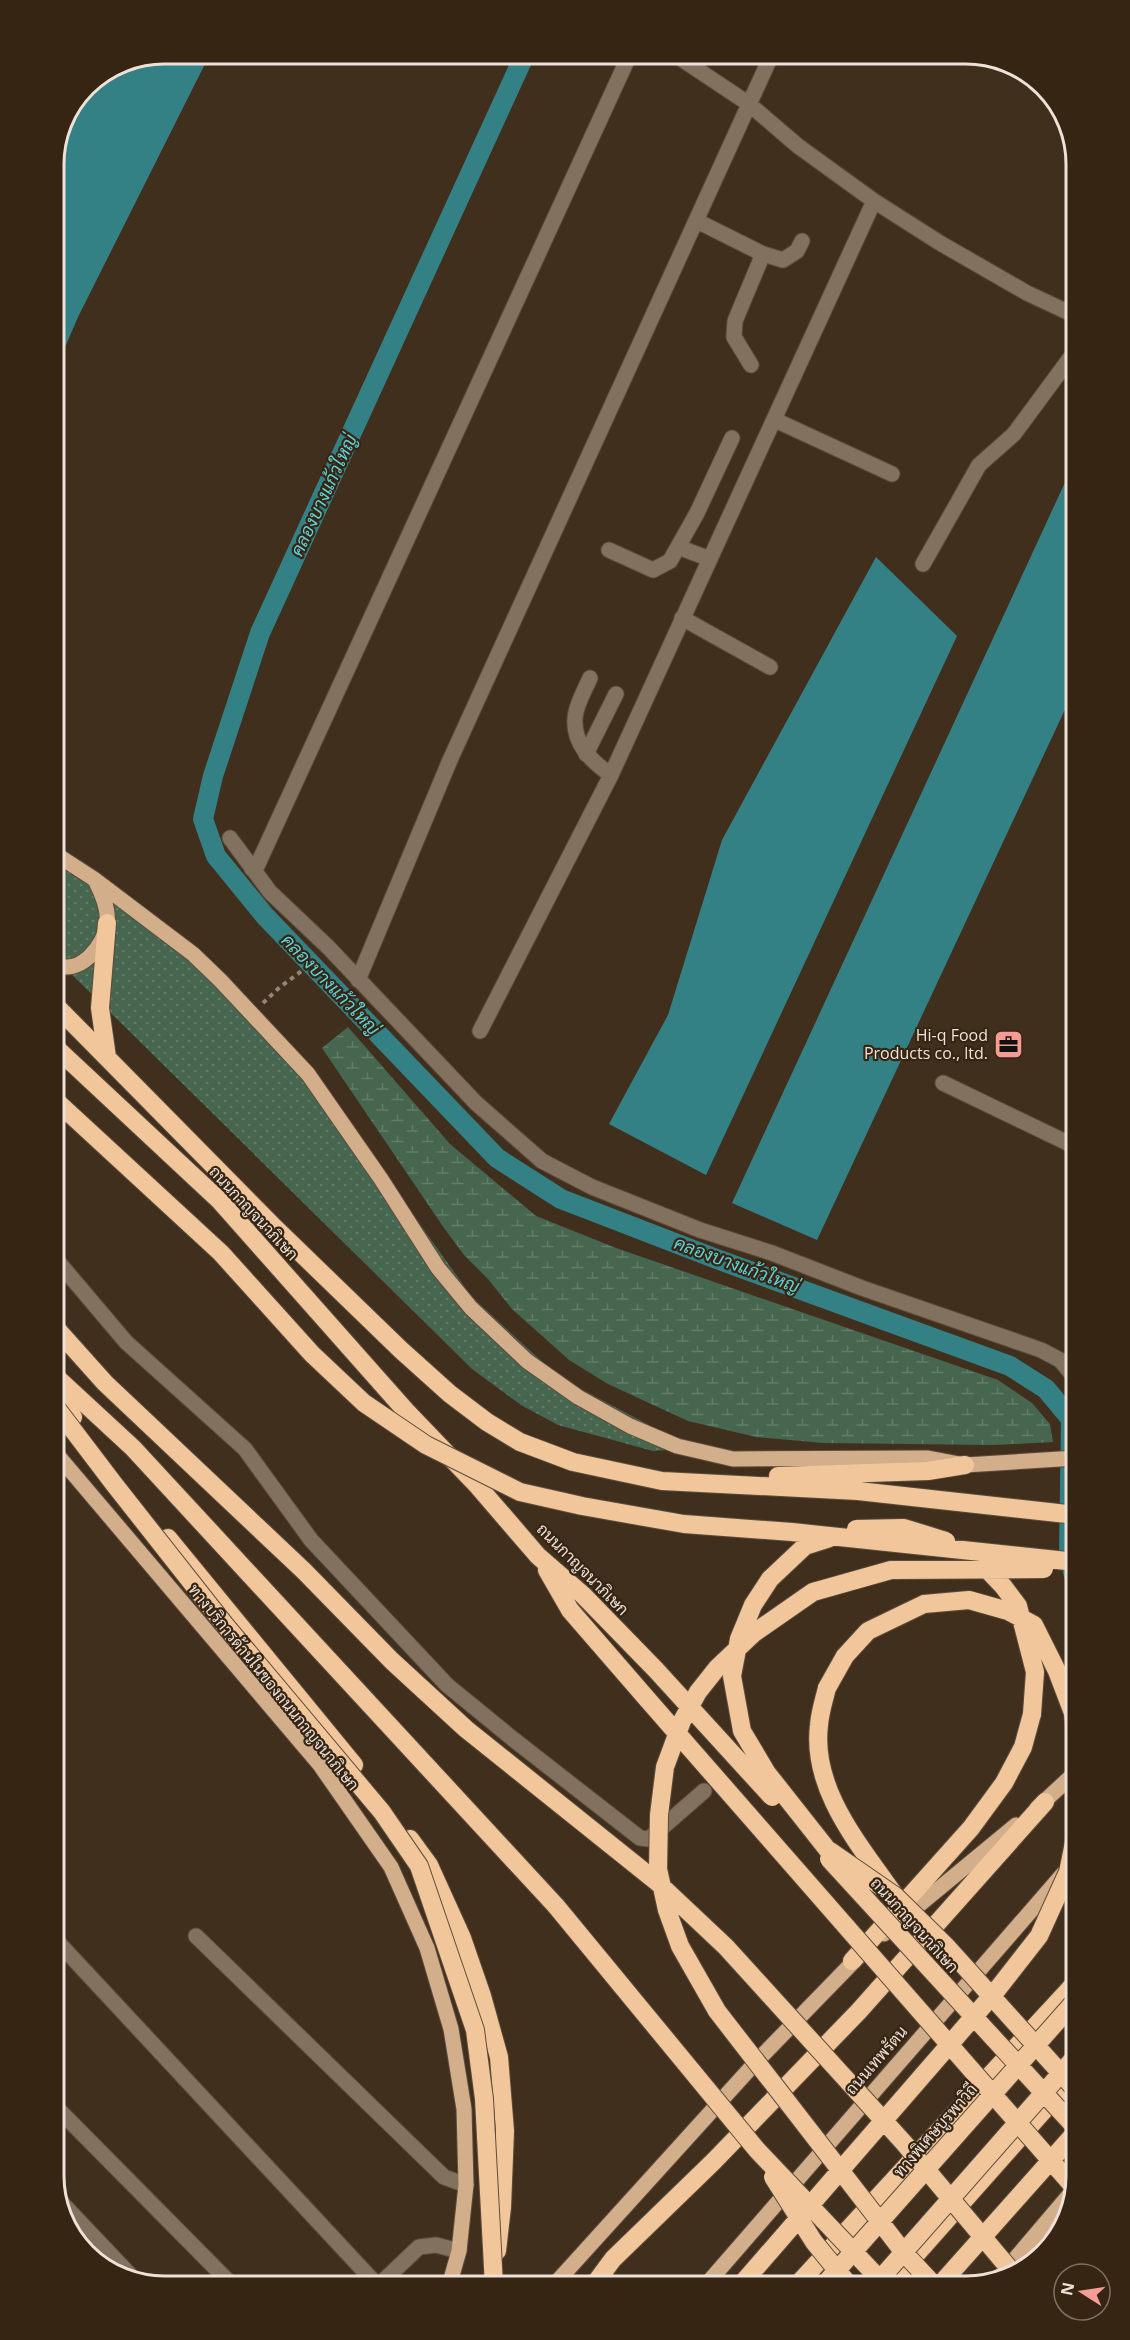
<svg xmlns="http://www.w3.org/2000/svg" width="1130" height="2340" viewBox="0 0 1130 2340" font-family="'Open Sans',Sarabun,sans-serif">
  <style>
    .grass { fill: url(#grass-dots) }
    .wetland { fill: url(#wetland-marsh) }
    .water { fill: #348185 }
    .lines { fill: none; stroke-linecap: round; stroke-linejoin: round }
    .canal { stroke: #348185; stroke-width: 20 }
    .minor-casing { stroke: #5d4c3c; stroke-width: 17 }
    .major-casing { stroke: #5d4c3c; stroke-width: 17 }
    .highway-casing { stroke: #5d4c3c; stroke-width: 20 }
    .path { stroke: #948578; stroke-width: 4; stroke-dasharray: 4.5 4.5; stroke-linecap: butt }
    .minor { stroke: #837160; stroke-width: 15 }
    .major { stroke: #d2ae8a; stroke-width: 15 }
    .highway { stroke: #f1c69b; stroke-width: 18 }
    .highway-bridge-casing { stroke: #5d4c3c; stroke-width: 20; stroke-linecap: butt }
    .highway-bridge { stroke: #f1c69b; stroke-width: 18 }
    .labels { text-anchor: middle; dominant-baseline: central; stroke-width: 4.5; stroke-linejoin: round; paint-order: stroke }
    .poi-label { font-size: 16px; fill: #eee2d8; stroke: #372514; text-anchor: end }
    .street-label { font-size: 16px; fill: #eee2d8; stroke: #372514 }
    .water-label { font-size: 18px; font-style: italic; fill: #5ed3d9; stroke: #372514 }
    .rim { fill: none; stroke: #eee2d8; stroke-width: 3 }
  </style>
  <defs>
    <pattern id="grass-dots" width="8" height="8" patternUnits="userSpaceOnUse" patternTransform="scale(1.5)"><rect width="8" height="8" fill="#46664f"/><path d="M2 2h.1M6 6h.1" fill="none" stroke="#617c68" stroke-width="1.8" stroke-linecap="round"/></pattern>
    <pattern id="wetland-marsh" width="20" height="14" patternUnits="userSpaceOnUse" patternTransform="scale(1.5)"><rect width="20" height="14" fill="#46664f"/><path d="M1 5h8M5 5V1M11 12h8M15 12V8" fill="none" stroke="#617c68"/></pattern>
  </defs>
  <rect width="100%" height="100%" fill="#412f1e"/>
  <!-- grass -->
  <path class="grass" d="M54,846L109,881L227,975L312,1070L364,1146L472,1297L560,1378L670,1436L672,1441L666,1450L653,1451L558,1425L521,1405L472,1369L54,957Z"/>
  <!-- wetland -->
  <path class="wetland" d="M348,1027L450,1144L536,1216L616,1248L998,1380L1032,1403L1050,1424L1053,1442L994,1445L823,1443L756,1437L688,1421L608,1384L569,1360L512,1309L488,1279L464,1255L444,1228L322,1048Z"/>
  <!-- water -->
  <path class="water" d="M165,54H210L78,317L54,373V158L87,86L123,62Z
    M1074,463L1076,464V686L817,1240L732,1203Z
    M876,557L957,636L706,1175L609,1124L668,1015L722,840Z"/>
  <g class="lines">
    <!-- canal -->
    <path class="canal" d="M525,54L260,633L213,776L203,819L216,856L265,916L497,1158L561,1199L714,1258L1010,1366L1046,1389L1071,1419L1069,1555L1076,1584"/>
    <defs>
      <path id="minor" d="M674,54L749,104L798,146L874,201L940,243L1027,293L1076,316
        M697,221L763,254L783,260L797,251L802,241
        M751,365L734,337L735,321L763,254
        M775,420L892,474
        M678,547L710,559
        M609,550L653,570L670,561L697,513L732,438
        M923,564L979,465L1014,434L1076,350
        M682,618L770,667
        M590,678C585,690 576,704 575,718C573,744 591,761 611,775
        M586,754L616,694
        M230,838L270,892L328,947L476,1103L542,1161L592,1187L700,1230L772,1253L862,1288L1041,1350L1060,1360L1076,1379
        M252,869L257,866L630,54
        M358,980L450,760L772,54
        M480,1031L611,775L874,201
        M943,1083L1076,1147
        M54,1257L126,1342L245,1449L311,1540L447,1685L513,1739L640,1838L649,1839L704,1791
        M196,1936L444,2177L466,2185
        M55,1939L378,2286
        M54,2105L233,2286
        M59,2200L132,2277
        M378,2286L419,2247L436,2245L459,2251"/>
      <path id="major" d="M54,853L94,879L193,954L220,980L308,1074L381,1179L438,1268L471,1308L527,1361L578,1397L630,1426L677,1446L733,1459L928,1458L965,1465L1076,1458
        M54,963C78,978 105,946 107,923C109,909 102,894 96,882
        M54,1451L320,1765L391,1867L427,1948L451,2029L464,2109L466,2185L459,2251L449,2286
        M1037,1808L1076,1772
        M884,1934L1016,1825
        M997,2280L1070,2194
        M553,2286L756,2062L861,1954
        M705,2286L1063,1874"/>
      <path id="highway" d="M54,1004L275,1228L401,1350L450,1394L487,1422L520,1442L573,1462L662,1481L858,1491L1076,1515
        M54,1046L220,1201L406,1411L476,1484L538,1556L583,1595L656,1670
        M107,1057L100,1008L107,923
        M54,1326L105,1383L304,1571
        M54,1375L133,1448L556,1906
        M54,1391L73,1417
        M778,1476L928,1471L965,1465
        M168,1538L354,1765
        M547,1570L570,1610L648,1700
        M827,1688C824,1700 820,1712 819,1725C811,1790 860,1845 895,1896
        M410,1839L429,1865L462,1938L482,1996L499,2057L505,2131L502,2207L497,2251
        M852,1961L971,1828L1004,1783L1023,1747L1032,1714
        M593,2286L613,2259L714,2161L859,2011L1045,1802
        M796,2286L1076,1982
        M888,2286L1076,2074"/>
    </defs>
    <!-- minor casing -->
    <use href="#minor" class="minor-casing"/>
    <!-- major casing -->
    <use href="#major" class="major-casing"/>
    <!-- highway casing -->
    <use href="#highway" class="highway-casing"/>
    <!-- path -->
    <path class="path" d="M263,1003L280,987L318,959"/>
    <!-- minor -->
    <use href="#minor" class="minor"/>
    <!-- major -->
    <use href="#major" class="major"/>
    <!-- highway -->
    <use href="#highway" class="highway"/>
    <defs>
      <path id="highway-bridge" d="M54,1099L221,1253L312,1354L364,1403L426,1445L520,1492L582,1506L684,1524L792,1532L1076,1562
        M54,1405L114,1484L225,1625L382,1812L419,1866L475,2030L484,2099L494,2286
        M856,1529L904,1528L946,1541
        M830,1538L805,1546L770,1579L753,1605L739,1639L732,1676L742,1731L767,1773L827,1849L895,1896L947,1947L1076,2090
        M984,1566L1003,1586L1018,1606L1035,1672L1032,1714
        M304,1571L392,1661L466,1729L657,1882L726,1947L904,2143L1013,2273
        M656,1670L772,1797
        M827,1688L845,1656L868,1631L924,1604L969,1600L1008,1611L1034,1625L1057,1671L1073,1713L1076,1738
        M648,1700L1073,2186
        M829,1859L1076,2128
        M556,1906L757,2150L886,2286
        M773,2177L814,2242L850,2286
        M740,2286L996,1991L1039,1936L1068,1872L1076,1833
        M823,2286L1076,2000
        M874,2286L1076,2056
        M935,2286L905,2254L717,2011L680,1946L667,1910L658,1869L659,1815L665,1767L682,1721L698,1692L717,1668L754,1633L813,1592L891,1570L1044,1569
        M939,2286L1076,2132"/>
    </defs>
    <!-- highway-bridge casing -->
    <use href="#highway-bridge" class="highway-bridge-casing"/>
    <!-- highway-bridge -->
    <use href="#highway-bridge" class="highway-bridge"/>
  </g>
  <!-- icons -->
  <defs>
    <symbol id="office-square" viewBox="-11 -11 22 22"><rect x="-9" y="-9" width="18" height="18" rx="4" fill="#f59c94" stroke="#372514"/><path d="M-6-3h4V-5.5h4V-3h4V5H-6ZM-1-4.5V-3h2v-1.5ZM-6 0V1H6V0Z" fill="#111"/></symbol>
  </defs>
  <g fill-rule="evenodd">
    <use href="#office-square" x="992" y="1028" width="33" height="33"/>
  </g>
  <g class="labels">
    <!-- poi labels -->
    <g class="poi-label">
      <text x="988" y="1035">Hi-q Food<tspan x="988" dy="18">Products co., ltd.</tspan></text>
    </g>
    <!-- street labels -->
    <g class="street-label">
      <text transform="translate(254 1213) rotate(47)">ถนนกาญจนาภิเษก</text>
      <text transform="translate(583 1569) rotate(45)">ถนนกาญจนาภิเษก</text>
      <text transform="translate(274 1687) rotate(51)">ทางบริการด้านในของถนนกาญจนาภิเษก</text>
      <text transform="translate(915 1925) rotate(48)">ถนนกาญจนาภิเษก</text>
      <text transform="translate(876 2060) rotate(-49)">ถนนเทพรัตน</text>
      <text transform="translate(935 2130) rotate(-49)">ทางพิเศษบูรพาวิถี</text>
    </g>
    <!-- water labels -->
    <g class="water-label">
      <text transform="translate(323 495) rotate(-65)">คลองบางแก้วใหญ่</text>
      <text transform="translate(331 984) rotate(46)">คลองบางแก้วใหญ่</text>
      <text transform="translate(737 1264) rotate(20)">คลองบางแก้วใหญ่</text>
    </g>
  </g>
  <!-- crop -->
  <path d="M0 0H1130V2340H0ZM164 64H966A100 100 0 0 1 1066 164V2176A100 100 0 0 1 966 2276H164A100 100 0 0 1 64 2176V164A100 100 0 0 1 164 64Z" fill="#372514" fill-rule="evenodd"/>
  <path class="rim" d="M164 64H966A100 100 0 0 1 1066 164V2176A100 100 0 0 1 966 2276H164A100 100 0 0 1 64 2176V164A100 100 0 0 1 164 64Z"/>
  <!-- north arrow -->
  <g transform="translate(1082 2292) rotate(282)"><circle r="28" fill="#372514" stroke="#807162" stroke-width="1.5"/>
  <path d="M0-4.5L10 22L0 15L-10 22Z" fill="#f59c94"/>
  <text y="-9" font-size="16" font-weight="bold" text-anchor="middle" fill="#eee2d8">N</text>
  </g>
</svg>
